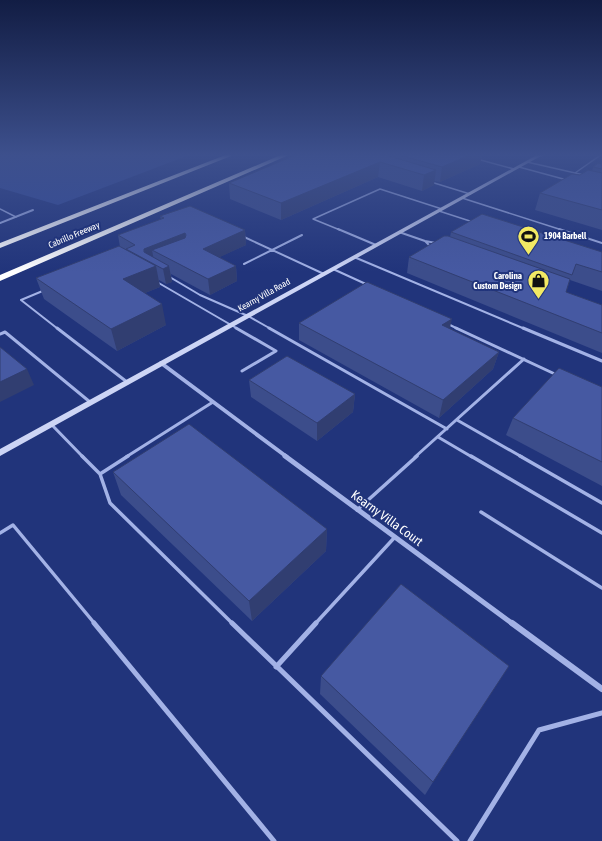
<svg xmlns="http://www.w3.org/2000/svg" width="602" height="841" viewBox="0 0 602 841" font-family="'Asap Condensed',sans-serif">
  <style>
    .green { fill: #344b99 }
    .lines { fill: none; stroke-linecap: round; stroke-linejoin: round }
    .lane-far4 { stroke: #a3b2e6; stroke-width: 1.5 }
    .lane-far3 { stroke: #a3b2e6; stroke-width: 2 }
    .lane-far2 { stroke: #a3b2e6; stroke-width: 3 }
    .lane-far1 { stroke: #a3b2e6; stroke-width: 3.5 }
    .lane { stroke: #a3b2e6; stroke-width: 5 }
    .street-far3 { stroke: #a3b2e6; stroke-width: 2 }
    .street-far2 { stroke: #a3b2e6; stroke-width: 4 }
    .street-far1 { stroke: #a3b2e6; stroke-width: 5 }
    .street { stroke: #a3b2e6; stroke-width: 6 }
    .secondary { fill: #cdd5f5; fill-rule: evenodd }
    .highway { fill: #fff; fill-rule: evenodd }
    .wall { fill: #3c4d8b }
    .shaded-wall { fill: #313e71 }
    .building { fill: #4659a2; stroke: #313e71 }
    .labels { text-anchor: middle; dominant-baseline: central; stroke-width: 4; stroke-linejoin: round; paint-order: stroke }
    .far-street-label { font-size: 9px; fill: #fff; stroke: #21347b }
    .far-poi-label { font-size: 9px; font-weight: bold; fill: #fff; stroke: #21347b; text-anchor: start }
    .near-street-label { font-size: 13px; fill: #fff; stroke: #21347b }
  </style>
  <rect width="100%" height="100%" fill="#21347b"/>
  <!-- green -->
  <path class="green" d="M0,154H192L58,205L0,188Z"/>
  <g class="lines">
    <!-- lane-far4 -->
    <path class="lane-far4" d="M477,159L514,169
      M527,162L584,175
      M519,167L567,180
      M575,173L602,154
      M431,182L470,194
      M462,198L562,230
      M0,209L16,217
      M439,211L473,222
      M340,230L313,219L380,189L442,209"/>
    <!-- lane-far3 -->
    <path class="lane-far3" d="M338,229L376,245
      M559,229L602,243
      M399,232L425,241L436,243
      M242,236L324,274
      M425,241L431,247
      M354,257L525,329
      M244,264L302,235
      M333,269L368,285
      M168,276L200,295L248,316L271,329
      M157,282L238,329
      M45,290L21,300L58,329
      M448,324L458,329"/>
    <!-- lane-far2 -->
    <path class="lane-far2" d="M57,328L127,382
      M236,328L276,351L242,371
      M269,328L447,429
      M456,328L557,375
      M523,328L602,361
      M0,334L5,332L90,402
      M457,420L522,457
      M51,424L83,457
      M438,437L472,457
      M126,457L213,402
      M415,457L524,359"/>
    <!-- lane-far1 -->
    <path class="lane-far1" d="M82,456L100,474L128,456
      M471,456L602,533
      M520,456L602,503
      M100,474L110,503L233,624
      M357,510L417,456
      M481,512L602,588
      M0,533L13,525L95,624
      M315,624L395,537"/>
    <!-- lane -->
    <path class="lane" d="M94,623L274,841
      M232,623L457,841
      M276,667L316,623
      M470,841L539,730L602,713"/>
    <!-- street-far3 -->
    <path class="street-far3" d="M0,223L33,210"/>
    <!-- street-far2 -->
    <path class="street-far2" d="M161,363L287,457"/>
    <!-- street-far1 -->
    <path class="street-far1" d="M285,456L513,624"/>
    <!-- street -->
    <path class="street" d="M512,623L602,689"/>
    <!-- secondary -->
    <path class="secondary" d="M543,154H550L539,157L0,456V449L537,155Z"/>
    <!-- highway -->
    <path class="highway" d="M228,154H236L0,248V243Z
      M283,154H291L0,281V275Z"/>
  </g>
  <!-- wall -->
  <path class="wall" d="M298,154H482L480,164L440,182L434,181V185L422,191L378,177L281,220L230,199L229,183Z
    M602,163V230L535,210L540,193L592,171L593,167Z
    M160,216L245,230L246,245L219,257L236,266L237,281L210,295L171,274L172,282L166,284L159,280L160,287L145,293L166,325L117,351L44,299L36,278L120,247L118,235L161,220Z
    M451,232L602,252V291L570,280L566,292L602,305V353L407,273L409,257L450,237Z
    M299,323L450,329L499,352L493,369L439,418L299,340Z
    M249,380L355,394L353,412L317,441L251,397Z
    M602,387V486L506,435L513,418Z
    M113,472L327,529L326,551L252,621L121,495Z
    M321,676L433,782L425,795L320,694Z"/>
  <!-- shaded-wall -->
  <path class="shaded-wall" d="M472,154H482L480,164L440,182L442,167Z
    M380,162L378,177L281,220V203Z
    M436,170L434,185L422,191L424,175Z
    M245,230L246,245L205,264L203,249Z
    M185,233L187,248L152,250L154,261L146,259L144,249Z
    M156,266L160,287L128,300L123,279Z
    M169,266L172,282L166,284L163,269Z
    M236,266L237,281L210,295L208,279Z
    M162,304L166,325L117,351L111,329Z
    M452,319L448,336L442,325Z
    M499,352L493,369L439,418L443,400Z
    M27,369L34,385L0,402V382Z
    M355,394L353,412L317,441V423Z
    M327,529L326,551L252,621L249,601Z"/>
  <!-- building -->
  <path class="building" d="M298,154H388L389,156L436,170L424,175L380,162L281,203L229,183Z
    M396,154H472L442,167Z
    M598,163L602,164V169L593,167Z
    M588,170L602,173V210L540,193L572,174L580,175Z
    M190,206L245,230L203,249L236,266L208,279L152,250L185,238L186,235L185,233L144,249V252L169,266L163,269L126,249L135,245L118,235L164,218L160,216Z
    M482,214L602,252V272L576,264L572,275L451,232Z
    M444,236H448L570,279L566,292L602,305V333L409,257Z
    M119,246L156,266L123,279L162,304L111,329L36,278Z
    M367,282L452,319L442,325L499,352L443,400L299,323Z
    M0,347L27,369L0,382Z
    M287,356L355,394L317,423L249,380Z
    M559,368L602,387V462L513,418Z
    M189,424L327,529L249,601L113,472Z
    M401,584L509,666L433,782L321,676Z"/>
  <!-- sky -->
  <linearGradient id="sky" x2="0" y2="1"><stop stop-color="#121d44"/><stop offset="0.57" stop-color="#3d508d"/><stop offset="1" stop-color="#3d508d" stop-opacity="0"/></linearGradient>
  <rect width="602" height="272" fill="url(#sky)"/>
  <!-- icons -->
  <defs>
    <symbol id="stadium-pin" viewBox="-11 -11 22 30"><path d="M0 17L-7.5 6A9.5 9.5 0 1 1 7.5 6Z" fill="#f2e964" stroke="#21347b"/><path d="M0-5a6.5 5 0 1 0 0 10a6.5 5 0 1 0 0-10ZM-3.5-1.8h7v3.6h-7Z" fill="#111"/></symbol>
    <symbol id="shop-pin" viewBox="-11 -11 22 30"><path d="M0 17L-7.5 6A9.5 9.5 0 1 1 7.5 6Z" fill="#f2e964" stroke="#21347b"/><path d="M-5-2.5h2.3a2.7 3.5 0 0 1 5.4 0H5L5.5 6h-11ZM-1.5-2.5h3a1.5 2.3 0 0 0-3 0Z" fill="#111"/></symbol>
  </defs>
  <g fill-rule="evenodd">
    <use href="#stadium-pin" x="516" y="224" width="25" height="34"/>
    <use href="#shop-pin" x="526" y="268" width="25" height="34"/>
  </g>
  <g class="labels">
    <!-- far-street labels -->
    <g class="far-street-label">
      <text transform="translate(74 235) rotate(-23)">Cabrillo Freeway</text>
      <text transform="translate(264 295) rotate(-29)">Kearny Villa Road</text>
    </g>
    <!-- far-poi labels -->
    <g class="far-poi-label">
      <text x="544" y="236">1904 Barbell</text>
      <text x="522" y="276" text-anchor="end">Carolina<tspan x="522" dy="10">Custom Design</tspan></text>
    </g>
    <!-- near-street labels -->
    <g class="near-street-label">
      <text transform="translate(387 518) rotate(36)">Kearny Villa Court</text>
    </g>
  </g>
</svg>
